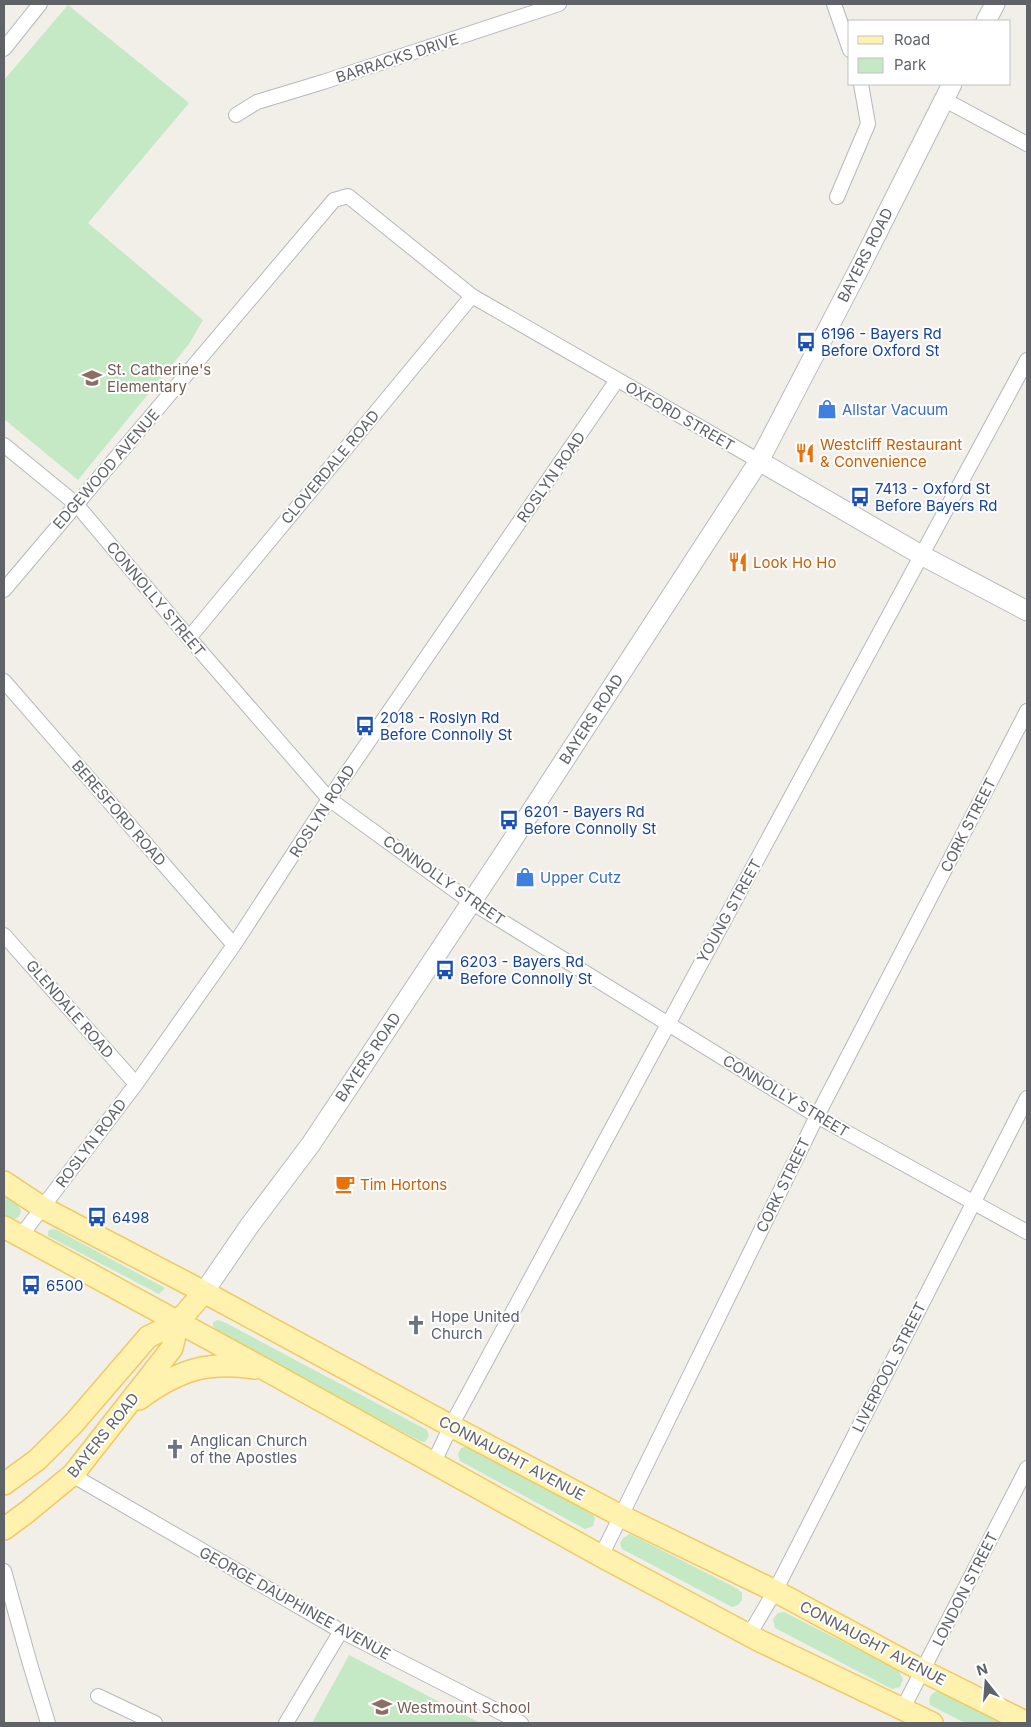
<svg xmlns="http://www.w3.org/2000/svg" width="1031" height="1727" viewBox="0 0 1031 1727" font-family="Inter,sans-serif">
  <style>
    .green { fill: #c5e8c5 }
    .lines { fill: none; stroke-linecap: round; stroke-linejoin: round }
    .street-casing { stroke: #b5b8bc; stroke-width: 16 }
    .secondary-casing { stroke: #b6babf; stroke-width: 21 }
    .primary-casing { stroke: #f2c960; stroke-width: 24 }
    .street { stroke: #fff; stroke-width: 14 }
    .secondary { stroke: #fff; stroke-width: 19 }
    .primary { stroke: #fff2af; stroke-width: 21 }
    .labels { text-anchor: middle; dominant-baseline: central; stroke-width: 4; stroke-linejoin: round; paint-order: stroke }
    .street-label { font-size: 15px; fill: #5f6368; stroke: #fff }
    .transit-label { font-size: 15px; fill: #164399; stroke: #fff; text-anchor: start }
    .education-label { font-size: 15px; fill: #785e54; stroke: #fff; text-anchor: start }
    .shop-label { font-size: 15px; fill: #366cbe; stroke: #fff; text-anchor: start }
    .food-label { font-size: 15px; fill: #c56008; stroke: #fff; text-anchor: start }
    .worship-label { font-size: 15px; fill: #5b616d; stroke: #fff; text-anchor: start }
  </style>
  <rect width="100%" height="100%" fill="#f1efe8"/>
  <!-- green -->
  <path class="green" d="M68,5L189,103L88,223L203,320L189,344L78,480L4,419V80Z
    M4,1195L18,1205L21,1211L19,1217L12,1220L4,1216Z
    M52,1229L57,1230L165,1288L159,1294L48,1236V1231Z
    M218,1320L226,1323L427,1430L429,1436L425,1442L420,1441L220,1334L213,1326V1322Z
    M466,1447L592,1513L595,1518L593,1526L585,1529L460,1461L458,1454L461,1448Z
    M630,1534L738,1589L742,1593V1600L738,1605L732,1607L622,1549L620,1543L623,1538Z
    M784,1612L898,1670L903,1679L900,1687L892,1689L775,1628L773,1619L778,1613Z
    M349,1655L480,1723H312Z
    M942,1690L1006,1723H965L930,1705C928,1696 932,1692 942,1690Z"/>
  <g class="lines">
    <defs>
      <path id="street" d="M834,4L850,50
        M4,49L40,4
        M943,99L1027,144
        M236,115L257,102L323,82L559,4
        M837,197L868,124L861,84
        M4,445L76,504L189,638L329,799L471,902L817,1116L1027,1232
        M4,590L334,200L348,196L472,296L759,461
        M189,638L472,296
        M4,681L234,945
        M4,935L136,1084
        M20,1237L136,1084L234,945L329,799L617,380
        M433,1464L451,1426L1027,360
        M72,1475L341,1631L521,1723
        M601,1556L621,1516L817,1116L1027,711
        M4,1571L30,1664L48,1723
        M749,1635L775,1591L1027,1098
        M98,1696L155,1723
        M902,1710L1027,1468
        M286,1723L341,1631"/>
      <path id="secondary" d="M986,21L995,4
        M759,461L921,555L1027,611
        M204,1292L250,1225L311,1144L504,853L759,461L861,265L952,84"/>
      <path id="primary" d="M4,1182L43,1208L204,1292L451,1426L621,1516L775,1591L923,1671L1027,1723
        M4,1227L266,1370L601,1556L758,1640L932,1723
        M139,1399C179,1370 206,1361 255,1368
        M4,1484L37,1460L74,1423L148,1337L178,1322L204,1292
        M4,1529L27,1512L72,1475L78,1468L172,1348L178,1322"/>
    </defs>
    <!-- street casing -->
    <use href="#street" class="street-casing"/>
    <!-- secondary casing -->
    <use href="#secondary" class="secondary-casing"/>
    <!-- primary casing -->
    <use href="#primary" class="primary-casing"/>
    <!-- street -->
    <use href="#street" class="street"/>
    <!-- secondary -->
    <use href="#secondary" class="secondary"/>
    <!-- primary -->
    <use href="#primary" class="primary"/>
  </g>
  <!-- icons -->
  <defs>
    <symbol id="bus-bare" viewBox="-9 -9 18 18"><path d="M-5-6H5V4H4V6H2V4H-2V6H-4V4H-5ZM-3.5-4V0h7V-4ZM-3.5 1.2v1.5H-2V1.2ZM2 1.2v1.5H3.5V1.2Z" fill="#1a4fb4" stroke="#fff" stroke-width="2.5" paint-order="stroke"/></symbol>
    <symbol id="school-bare" viewBox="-9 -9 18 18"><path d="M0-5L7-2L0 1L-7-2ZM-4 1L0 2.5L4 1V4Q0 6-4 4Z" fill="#8d6e63" stroke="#fff" stroke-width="2.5" paint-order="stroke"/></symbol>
    <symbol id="shop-bare" viewBox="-9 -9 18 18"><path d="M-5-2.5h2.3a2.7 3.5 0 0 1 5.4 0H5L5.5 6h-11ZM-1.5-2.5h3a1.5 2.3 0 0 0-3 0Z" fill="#3f7fe0" stroke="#fff" stroke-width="2.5" paint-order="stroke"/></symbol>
    <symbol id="restaurant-bare" viewBox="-9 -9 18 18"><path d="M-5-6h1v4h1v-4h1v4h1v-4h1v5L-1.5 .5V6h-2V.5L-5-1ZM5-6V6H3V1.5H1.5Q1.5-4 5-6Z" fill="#e8710a" stroke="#fff" stroke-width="2.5" paint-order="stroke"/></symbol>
    <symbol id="cafe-bare" viewBox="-9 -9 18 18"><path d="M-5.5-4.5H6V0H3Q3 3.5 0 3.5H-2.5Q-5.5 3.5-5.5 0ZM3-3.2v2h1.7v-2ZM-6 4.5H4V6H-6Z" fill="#e8710a" stroke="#fff" stroke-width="2.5" paint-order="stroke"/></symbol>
    <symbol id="church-bare" viewBox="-9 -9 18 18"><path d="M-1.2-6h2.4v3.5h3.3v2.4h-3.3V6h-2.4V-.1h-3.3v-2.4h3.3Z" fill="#6b7280" stroke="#fff" stroke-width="2.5" paint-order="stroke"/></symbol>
  </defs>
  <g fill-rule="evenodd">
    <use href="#bus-bare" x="792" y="328" width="28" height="28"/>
    <use href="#school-bare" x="78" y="364" width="28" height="28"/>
    <use href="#shop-bare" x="813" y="395" width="28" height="28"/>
    <use href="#restaurant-bare" x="791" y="439" width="28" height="28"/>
    <use href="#bus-bare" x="846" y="483" width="28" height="28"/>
    <use href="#restaurant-bare" x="724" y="548" width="28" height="28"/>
    <use href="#bus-bare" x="351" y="712" width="28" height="28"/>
    <use href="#bus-bare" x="495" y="806" width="28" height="28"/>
    <use href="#shop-bare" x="511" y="863" width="28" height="28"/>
    <use href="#bus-bare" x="431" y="956" width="28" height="28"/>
    <use href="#cafe-bare" x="331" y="1170" width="28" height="28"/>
    <use href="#bus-bare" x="83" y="1203" width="28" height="28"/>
    <use href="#bus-bare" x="17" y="1271" width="28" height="28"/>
    <use href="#church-bare" x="402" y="1311" width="28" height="28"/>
    <use href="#church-bare" x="161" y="1435" width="28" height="28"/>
    <use href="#school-bare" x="368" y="1693" width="28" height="28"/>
  </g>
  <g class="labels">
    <!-- street labels -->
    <g class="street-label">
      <text transform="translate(397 58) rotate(-18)">BARRACKS DRIVE</text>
      <text transform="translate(865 255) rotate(-63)">BAYERS ROAD</text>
      <text transform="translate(680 416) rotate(30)">OXFORD STREET</text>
      <text transform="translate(330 467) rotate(-50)">CLOVERDALE ROAD</text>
      <text transform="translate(106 469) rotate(-49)">EDGEWOOD AVENUE</text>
      <text transform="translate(551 477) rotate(-55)">ROSLYN ROAD</text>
      <text transform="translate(156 599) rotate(50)">CONNOLLY STREET</text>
      <text transform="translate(591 719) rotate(-57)">BAYERS ROAD</text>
      <text transform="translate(322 811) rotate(-57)">ROSLYN ROAD</text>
      <text transform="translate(119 813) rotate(49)">BERESFORD ROAD</text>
      <text transform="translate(968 825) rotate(-63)">CORK STREET</text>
      <text transform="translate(444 880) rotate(35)">CONNOLLY STREET</text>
      <text transform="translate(729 911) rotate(-61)">YOUNG STREET</text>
      <text transform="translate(70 1009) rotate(49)">GLENDALE ROAD</text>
      <text transform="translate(368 1057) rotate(-56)">BAYERS ROAD</text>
      <text transform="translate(786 1096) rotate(31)">CONNOLLY STREET</text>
      <text transform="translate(91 1143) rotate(-53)">ROSLYN ROAD</text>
      <text transform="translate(783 1185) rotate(-64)">CORK STREET</text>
      <text transform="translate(889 1367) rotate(-63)">LIVERPOOL STREET</text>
      <text transform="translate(103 1435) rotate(-51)">BAYERS ROAD</text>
      <text transform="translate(512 1458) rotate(28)">CONNAUGHT AVENUE</text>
      <text transform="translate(965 1589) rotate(-63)">LONDON STREET</text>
      <text transform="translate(295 1603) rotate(29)">GEORGE DAUPHINEE AVENUE</text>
      <text transform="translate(873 1643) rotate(28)">CONNAUGHT AVENUE</text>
    </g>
    <!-- transit labels -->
    <g class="transit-label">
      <text x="821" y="333">6196 - Bayers Rd<tspan x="821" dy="17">Before Oxford St</tspan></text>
      <text x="875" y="488">7413 - Oxford St<tspan x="875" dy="17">Before Bayers Rd</tspan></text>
      <text x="380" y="717">2018 - Roslyn Rd<tspan x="380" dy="17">Before Connolly St</tspan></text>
      <text x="524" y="811">6201 - Bayers Rd<tspan x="524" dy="17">Before Connolly St</tspan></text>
      <text x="460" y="961">6203 - Bayers Rd<tspan x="460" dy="17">Before Connolly St</tspan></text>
      <text x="112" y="1217">6498</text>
      <text x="46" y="1285">6500</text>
    </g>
    <!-- education labels -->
    <g class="education-label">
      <text x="107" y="369">St. Catherine's<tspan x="107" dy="17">Elementary</tspan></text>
      <text x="397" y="1707">Westmount School</text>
    </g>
    <!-- shop labels -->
    <g class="shop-label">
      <text x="842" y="409">Allstar Vacuum</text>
      <text x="540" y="877">Upper Cutz</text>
    </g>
    <!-- food labels -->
    <g class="food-label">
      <text x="820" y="444">Westcliff Restaurant<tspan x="820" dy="17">&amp; Convenience</tspan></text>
      <text x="753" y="562">Look Ho Ho</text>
      <text x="360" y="1184">Tim Hortons</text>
    </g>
    <!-- worship labels -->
    <g class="worship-label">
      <text x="431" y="1316">Hope United<tspan x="431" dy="17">Church</tspan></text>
      <text x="190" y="1440">Anglican Church<tspan x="190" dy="17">of the Apostles</tspan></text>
    </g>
  </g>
  <!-- border -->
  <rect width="1031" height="1727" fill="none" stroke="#5f6368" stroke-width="10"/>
  <!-- legend -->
  <rect x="848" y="20" width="162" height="65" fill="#ffffff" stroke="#bfc1c3"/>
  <rect x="858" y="36" width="25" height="8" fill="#fff2af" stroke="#bfc1c3"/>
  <text x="894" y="45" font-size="15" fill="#5f6368">Road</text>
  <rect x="858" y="58" width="25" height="15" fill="#c5e8c5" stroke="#bfc1c3"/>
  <text x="894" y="70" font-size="15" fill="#5f6368">Park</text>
  <!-- north arrow -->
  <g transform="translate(986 1682) rotate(343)" stroke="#ffffff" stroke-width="4" paint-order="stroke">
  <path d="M0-4L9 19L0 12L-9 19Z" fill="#5f6368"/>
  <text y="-8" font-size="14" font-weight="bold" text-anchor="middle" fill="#5f6368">N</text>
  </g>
</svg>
